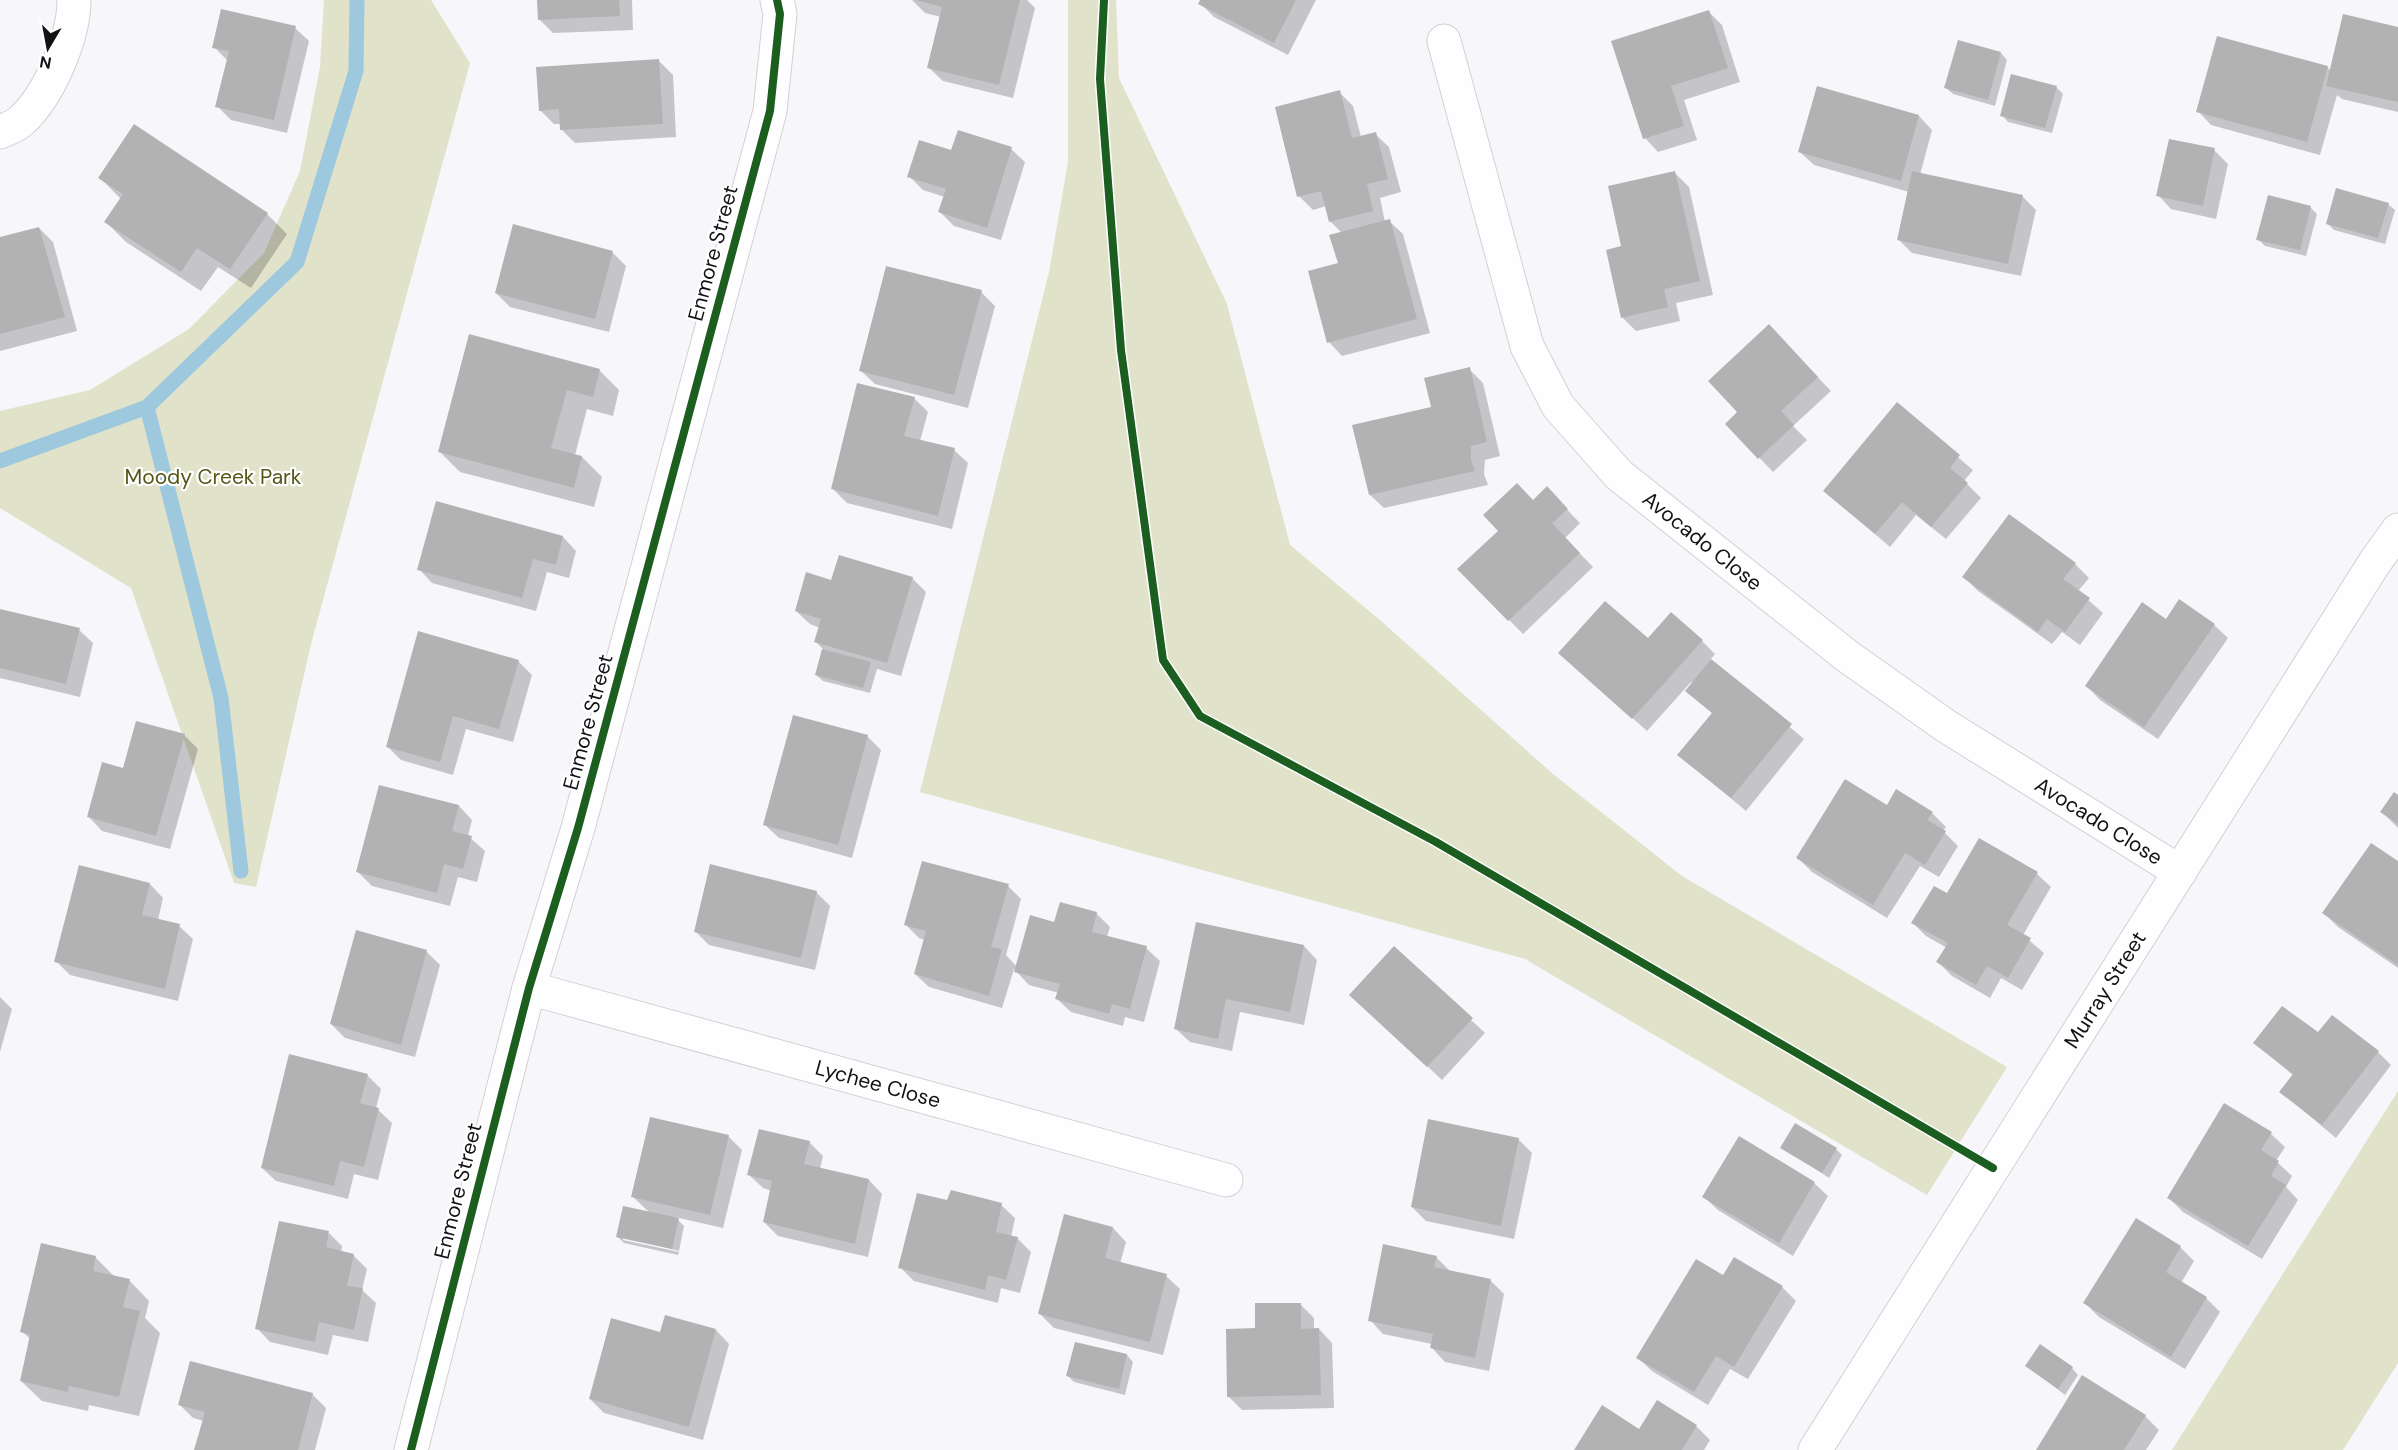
<svg xmlns="http://www.w3.org/2000/svg" width="2398" height="1450" viewBox="0 0 2398 1450" font-family="'DM Sans',sans-serif">
  <style>
    .green { fill: #e0e2ca }
    .shadow { fill: #0003 }
    .lines { fill: none; stroke-linecap: round; stroke-linejoin: round }
    .stream { stroke: #9dc8de; stroke-width: 15 }
    .building { fill: #b3b2b3 }
    .minor-casing { stroke: #d1d1d4; stroke-width: 35 }
    .minor { stroke: #fefefe; stroke-width: 33 }
    .cycleway-casing { stroke: #fff; stroke-width: 11 }
    .cycleway { stroke: #1b5e20; stroke-width: 8 }
    .labels { text-anchor: middle; dominant-baseline: central; stroke-width: 4.5; stroke-linejoin: round; paint-order: stroke }
    .street-label { font-size: 21px; fill: #131316; stroke: #fff }
    .park-label { font-size: 21px; fill: #545716; stroke: #fff }
  </style>
  <rect width="100%" height="100%" fill="#f7f6fb"/>
  <!-- green -->
  <path class="green" d="M324,0H431L470,63L311,644L256,887L234,883L131,588L0,508V411L90,390L189,329L264,253L300,171L320,67Z
    M1068,0H1116L1119,78L1227,304L1290,545L1381,621L1553,774L1682,876L2007,1067L1927,1195L1525,959L920,792L1049,272L1068,162Z
    M2398,1091V1363L2343,1450H2172Z"/>
  <!-- shadow -->
  <path class="shadow" d="M539,0H632L633,30L553,33L540,20Z
    M912,0H1027L1035,8L1013,98L943,81L929,68L941,17L925,13Z
    M1202,0H1316L1288,55L1214,17L1200,3Z
    M1708,11L1722,25L1740,82L1684,100L1697,140L1658,152L1645,138Z
    M295,28L309,41L287,133L231,120L217,106L228,61L214,47Z
    M2398,29V112L2342,99L2337,95L2320,155L2211,125L2198,111L2327,67L2331,71Z
    M1959,42L2001,53L2007,60L1995,106L1953,94L1946,88Z
    M659,61L673,75L676,137L575,143L561,129V124H554L540,110Z
    M2056,87L2063,94L2052,133L2008,122L2002,115Z
    M1339,92L1353,106L1361,137L1375,134L1389,147L1401,192L1380,198L1385,222L1389,221L1403,234L1430,333L1342,356L1329,342L1342,233L1330,221L1326,206L1313,210L1299,196Z
    M1919,116L1932,130L1920,175L2022,196L2036,210L2021,276L1912,253L1898,239L1909,192L1814,165L1800,152Z
    M1011,149L1025,162L1001,240L954,226L940,212L945,197L923,190L909,176L952,152Z
    M2214,150L2228,164L2216,219L2171,209L2158,195Z
    M1675,173L1689,187L1713,295L1676,303L1680,321L1636,331L1622,317L1623,248Z
    M100,178L267,214L287,234L251,288L218,267L201,291L126,242L106,222L121,199Z
    M2269,197L2311,208L2317,214L2306,256L2265,246L2258,239Z
    M2388,204L2395,210L2385,244L2334,230L2328,224Z
    M39,228L53,242L77,331L0,351V239Z
    M612,252L626,266L609,332L510,307L496,293Z
    M981,292L995,306L968,408L875,384L861,371Z
    M1782,340L1831,391L1793,426L1807,440L1773,472L1727,424L1739,412Z
    M1469,369L1483,383L1500,456L1485,460L1484,474L1488,485L1384,508L1370,495L1432,408Z
    M599,370L619,390L613,416L587,409L575,455L582,457L602,477L594,507L460,472L439,451Z
    M914,398L928,412L920,441L954,450L968,463L952,529L847,503L833,489Z
    M1897,405L1973,470L1964,481L1981,498L1946,539L1916,515L1890,547L1825,491Z
    M1547,489L1580,523L1565,538L1593,567L1523,634L1459,569Z
    M563,537L576,551L569,578L547,572L536,611L432,583L419,569Z
    M2075,564L2089,578L2078,591L2103,613L2080,645L2062,632L2052,644L1978,591L1964,577Z
    M912,578L926,592L901,676L877,669L870,693L823,681L816,675L823,649L816,642L820,628L810,624L796,611Z
    M0,611L79,630L93,643L80,697L0,678Z
    M2166,621L2214,625L2228,638L2158,739L2100,700L2087,686Z
    M1648,641H1702L1715,654L1710,660L1804,739L1746,811L1679,755L1713,714L1687,691L1693,684L1691,682L1647,731L1574,666Z
    M518,661L532,675L513,742L466,729L453,775L401,760L387,746Z
    M184,735L198,749L170,849L102,831L89,817L124,769Z
    M867,736L881,750L852,858L779,838L765,825Z
    M380,787L459,806L472,820L468,836L485,851L477,882L458,877L450,906L372,886L358,872Z
    M2398,796V828L2382,812Z
    M1888,807L1932,813L1946,827L1943,831L1958,846L1939,877L1920,866L1887,918L1812,872L1798,858Z
    M1980,840L2037,874L2051,887L2023,935L2044,953L2022,990L2001,978L1990,998L1952,976L1938,962L1947,948L1926,936L1913,923L1947,895Z
    M2398,863V968L2338,927L2324,913Z
    M150,884L163,898L158,920L179,926L193,939L178,1001L70,975L56,961Z
    M1008,886L1021,899L1006,955L1017,967L1055,924L1096,913L1110,927L1107,937L1146,948L1160,961L1144,1022L1125,1017L1123,1026L1071,1012L1057,999L1059,993L1029,985L1014,969L1002,1008L929,987L915,974L925,940L919,938L905,924Z
    M816,892L830,906L815,970L709,945L695,931Z
    M357,932L427,952L440,965L415,1057L345,1038L331,1024Z
    M1304,946L1317,960L1304,1025L1240,1012L1232,1051L1190,1042L1176,1029Z
    M1394,948L1485,1033L1442,1080L1365,1008Z
    M0,997L12,1009L0,1052Z
    M2319,1034L2378,1052L2391,1065L2336,1138L2281,1092L2294,1076L2255,1043Z
    M367,1075L381,1089L376,1108L392,1123L378,1180L354,1174L348,1199L276,1181L262,1168Z
    M2225,1105L2271,1134L2285,1147L2276,1161L2292,1176L2286,1187L2298,1200L2262,1259L2183,1212L2169,1198Z
    M728,1136L742,1150L723,1228L675,1217L684,1226L679,1251L623,1237V1240L679,1252L678,1255L624,1243L617,1236L650,1213L633,1197Z
    M1518,1139L1532,1153L1514,1239L1426,1221L1412,1207Z
    M809,1142L823,1156L820,1169L869,1180L882,1194L868,1257L778,1236L764,1222L772,1191L763,1188L749,1175Z
    M1782,1147L1836,1149L1842,1155L1829,1178Z
    M1814,1183L1828,1196L1793,1256L1718,1210L1704,1197Z
    M948,1201L1001,1205L1015,1218L1011,1237L1017,1238L1031,1252L1020,1293L1001,1288L998,1303L914,1281L900,1267Z
    M1065,1216L1113,1228L1126,1242L1120,1264L1166,1276L1180,1289L1163,1355L1054,1328L1040,1314Z
    M2136,1220L2180,1247L2194,1261L2181,1283L2206,1298L2220,1312L2185,1369L2099,1317L2085,1303Z
    M329,1233L342,1246L341,1253L353,1255L367,1269L362,1290L376,1303L368,1342L333,1335L328,1355L270,1342L257,1328Z
    M95,1257L116,1278L129,1280L149,1301L145,1318L160,1333L139,1416L89,1405L88,1411L42,1401L21,1381L31,1340L22,1331Z
    M1436,1257L1450,1271L1490,1280L1504,1294L1489,1371L1445,1362L1432,1348V1344L1383,1334L1370,1320Z
    M1723,1277L1782,1287L1796,1301L1748,1379L1730,1369L1708,1405L1652,1371L1638,1358Z
    M1300,1304L1314,1318V1330L1319,1329L1332,1343L1334,1408L1242,1410L1229,1397L1257,1330Z
    M716,1330L729,1344L703,1440L604,1413L590,1399L661,1333Z
    M1127,1355L1133,1362L1125,1395L1074,1382L1068,1376Z
    M2027,1366L2072,1368L2078,1375L2065,1395Z
    M312,1394L326,1408L315,1450H196L204,1421L193,1418L179,1404Z
    M2145,1416L2159,1430L2146,1450H2037Z
    M1696,1426L1710,1440L1704,1450H1576L1640,1431Z"/>
  <g class="lines">
    <!-- stream -->
    <path class="stream" d="M147,407L221,698L241,871
      M0,461L147,407L297,262L356,71L357,0"/>
  </g>
  <!-- building -->
  <path class="building" d="M537,0H619L620,16L538,20Z
    M916,0H1020L999,85L927,68L942,7Z
    M1200,0H1296L1274,43L1198,4Z
    M221,9L296,26L274,120L215,107L229,51L212,48Z
    M1709,10L1728,68L1671,86L1684,126L1643,139L1611,41Z
    M2343,14L2398,27V102L2326,86Z
    M2217,36L2328,66L2307,142L2196,112Z
    M1958,40L2001,52L1988,100L1944,88Z
    M659,59L663,124L560,130L559,109L539,111L536,67Z
    M2011,74L2057,86L2045,128L2000,116Z
    M1817,86L1919,115L1901,181L1798,152Z
    M1340,90L1352,138L1376,132L1388,179L1367,184L1373,211L1329,222L1321,191L1297,197L1275,107Z
    M134,124L268,213L230,269L197,248L181,272L104,222L123,194L98,178Z
    M958,130L1012,147L987,228L938,212L946,189L907,177L919,140L951,150Z
    M2169,139L2215,148L2203,206L2156,196Z
    M1675,171L1700,281L1664,289L1668,307L1621,318L1606,250L1621,246L1608,186Z
    M1912,171L2023,195L2008,264L1897,240Z
    M2336,188L2389,203L2378,238L2326,224Z
    M2268,195L2311,206L2300,250L2256,240Z
    M1390,219L1417,319L1327,343L1308,271L1338,263L1329,235Z
    M513,224L613,251L595,319L495,293Z
    M39,227L65,317L0,334V237Z
    M886,266L982,290L954,395L859,371Z
    M1769,324L1818,377L1781,411L1794,425L1758,459L1725,424L1737,412L1708,381Z
    M469,334L600,369L593,397L567,390L551,448L582,456L574,488L438,452Z
    M1470,367L1487,442L1471,446V460L1475,471L1369,495L1352,425L1431,407L1424,378Z
    M857,383L915,397L904,436L955,448L938,516L831,489Z
    M1897,402L1960,455L1950,468L1968,483L1931,527L1902,502L1875,534L1823,491Z
    M1517,483L1533,500L1547,486L1568,509L1552,523L1580,553L1508,621L1457,569L1498,531L1483,515Z
    M436,501L563,536L556,565L533,559L522,598L417,570Z
    M2009,514L2076,563L2063,579L2090,598L2065,632L2047,619L2038,632L1962,577Z
    M839,555L913,577L887,663L814,642L821,619L795,611L806,572L831,580Z
    M2179,599L2215,624L2144,727L2085,686L2142,602L2166,619Z
    M1605,601L1648,638L1671,612L1703,640L1632,719L1558,653Z
    M0,609L80,628L66,684L0,668Z
    M418,631L519,660L499,729L453,716L440,762L386,747Z
    M822,649L871,662L863,688L815,675Z
    M1711,659L1792,724L1731,798L1677,755L1712,713L1685,691Z
    M793,715L868,735L838,845L763,825Z
    M136,721L185,734L156,836L87,817L102,762L123,768Z
    M1845,779L1887,805L1896,789L1933,812L1927,820L1946,831L1925,865L1905,853L1873,905L1796,858Z
    M379,785L459,805L452,831L472,836L463,869L444,864L437,893L356,872Z
    M2394,792L2398,795V824L2380,812Z
    M1979,838L2038,872L2007,925L2031,938L2008,978L1987,966L1976,985L1936,962L1948,943L1911,923L1934,886L1947,893Z
    M2371,843L2398,861V965L2322,913Z
    M922,861L1009,884L991,947L1002,949L989,996L914,974L926,931L904,925Z
    M710,864L817,891L801,958L694,932Z
    M79,865L150,883L142,915L180,924L165,989L54,962Z
    M1060,902L1097,912L1092,932L1147,946L1130,1009L1112,1004L1109,1014L1055,999L1060,984L1014,972L1030,915L1054,922Z
    M1196,922L1304,945L1290,1012L1226,999L1218,1039L1174,1029Z
    M356,930L427,950L401,1045L330,1024Z
    M1394,946L1473,1018L1427,1067L1349,995Z
    M2282,1006L2318,1032L2332,1015L2379,1051L2322,1125L2279,1092L2293,1074L2253,1043Z
    M289,1054L368,1074L360,1103L379,1108L364,1167L340,1161L334,1186L261,1168Z
    M2224,1103L2272,1132L2261,1150L2279,1161L2271,1176L2286,1185L2248,1246L2167,1198Z
    M650,1117L729,1135L710,1215L631,1197Z
    M1428,1119L1519,1138L1501,1226L1411,1207Z
    M1795,1123L1837,1148L1822,1173L1780,1148Z
    M759,1129L810,1141L804,1164L869,1179L855,1244L763,1222L772,1181L747,1175Z
    M1739,1136L1815,1182L1779,1243L1702,1197Z
    M951,1190L1002,1203L996,1232L1018,1237L1006,1280L988,1275L985,1290L898,1268L917,1193L947,1200Z
    M623,1206L679,1218L672,1249L616,1237Z
    M1064,1214L1113,1227L1105,1258L1167,1274L1150,1342L1038,1314Z
    M2136,1218L2181,1246L2166,1272L2207,1297L2171,1357L2083,1303Z
    M279,1221L329,1231L326,1247L354,1254L347,1286L363,1288L354,1330L319,1322L315,1342L255,1329Z
    M41,1243L96,1256L93,1271L130,1279L123,1307L140,1311L119,1397L69,1386L68,1392L20,1381L30,1335L20,1332Z
    M1383,1244L1437,1256L1434,1267L1491,1279L1475,1358L1430,1348L1433,1334L1368,1321Z
    M1734,1257L1783,1286L1734,1367L1716,1356L1694,1392L1636,1358L1696,1259L1723,1275Z
    M1255,1303H1301V1329L1319,1328L1321,1395L1227,1397L1226,1329L1255,1328Z
    M665,1315L716,1329L689,1427L589,1399L611,1318L660,1332Z
    M1075,1342L1127,1354L1119,1389L1066,1376Z
    M2040,1344L2073,1367L2058,1389L2025,1366Z
    M190,1361L313,1393L298,1450H194L205,1412L178,1405Z
    M2082,1375L2146,1415L2124,1450H2036Z
    M1657,1400L1697,1425L1682,1450H1574L1602,1405L1639,1429Z"/>
  <g class="lines">
    <defs>
      <g id="minor">
        <path id="s1" d="M1444,41L1527,346L1558,406L1619,475L1847,656L1946,726L2180,872"/>
        <path d="M0,132C7,129 16,126 21,121C49,96 74,37 74,0"/>
        <path id="s2" d="M529,988L1226,1180"/>
        <path d="M411,1450L529,988L578,828L770,111L780,14L777,0"/>
        <path id="s3" d="M1815,1450L2375,562L2398,530"/>
      </g>
    </defs>
    <!-- minor casing -->
    <use href="#minor" class="minor-casing"/>
    <!-- minor -->
    <use href="#minor" class="minor"/>
    <defs>
      <path id="cycleway" d="M1104,0L1100,79L1121,350L1163,660L1200,716L1436,842L1993,1168
        M411,1450L529,988L578,828L770,111L780,14L777,0"/>
    </defs>
    <!-- cycleway casing -->
    <use href="#cycleway" class="cycleway-casing"/>
    <!-- cycleway -->
    <use href="#cycleway" class="cycleway"/>
  </g>
  <g class="labels">
    <!-- street labels -->
    <g class="street-label">
      <text transform="translate(713 253) rotate(-75)">Enmore Street</text>
      <text stroke="none"><textPath href="#s1" startOffset="582">Avocado Close</textPath></text>
      <text transform="translate(588 722) rotate(-75)">Enmore Street</text>
      <text stroke="none"><textPath href="#s1" startOffset="1068">Avocado Close</textPath></text>
      <text stroke="none"><textPath href="#s3" startOffset="544">Murray Street</textPath></text>
      <text stroke="none"><textPath href="#s2" startOffset="362">Lychee Close</textPath></text>
      <text transform="translate(458 1191) rotate(-76)">Enmore Street</text>
    </g>
    <!-- park labels -->
    <g class="park-label">
      <text x="213" y="477">Moody Creek Park</text>
    </g>
  </g>
  <!-- north arrow -->
  <g transform="translate(48 48) rotate(190)" stroke="#ffffff" stroke-width="4.5" paint-order="stroke">
  <path d="M0-4.5L10 22L0 15L-10 22Z" fill="#131316"/>
  <text y="-9" font-size="16" font-weight="bold" text-anchor="middle" fill="#131316">N</text>
  </g>
</svg>
